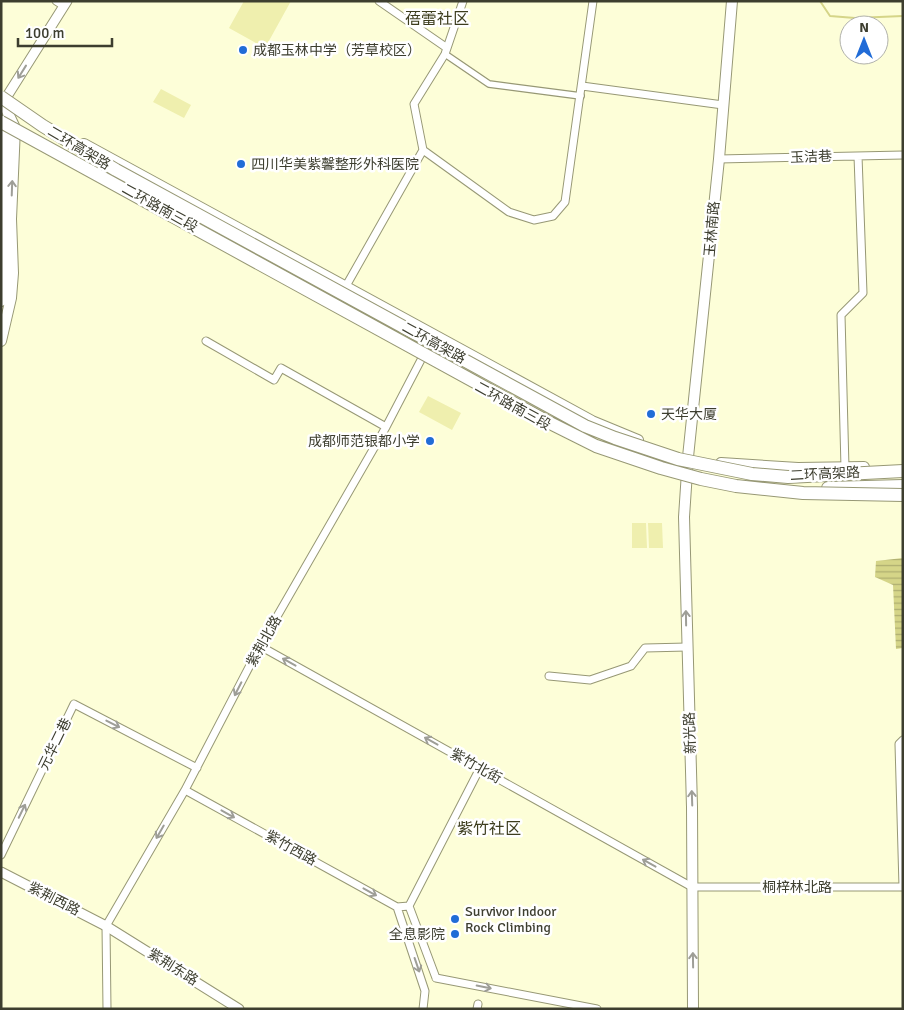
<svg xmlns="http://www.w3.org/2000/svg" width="904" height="1010" viewBox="0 0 904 1010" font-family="Signika,'Noto Sans SC',sans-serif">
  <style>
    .garden { fill: #efefae }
    .water { fill: url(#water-rules) }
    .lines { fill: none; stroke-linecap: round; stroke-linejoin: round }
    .stream { stroke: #d5d588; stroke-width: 2 }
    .pedestrian-casing { stroke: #979875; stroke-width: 8 }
    .minor-casing { stroke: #979875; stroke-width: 9 }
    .tertiary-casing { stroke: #979875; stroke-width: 11 }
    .secondary-casing { stroke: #979875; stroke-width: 12 }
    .trunk-casing { stroke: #979875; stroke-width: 14 }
    .pedestrian { stroke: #fff; stroke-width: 5.5 }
    .minor { stroke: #fff; stroke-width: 7 }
    .tertiary { stroke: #fff; stroke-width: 9 }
    .secondary { stroke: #fff; stroke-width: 10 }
    .trunk { stroke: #fff; stroke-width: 12 }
    .trunk-bridge-casing { stroke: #979875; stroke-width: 14; stroke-linecap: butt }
    .trunk-bridge { stroke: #fff; stroke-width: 12 }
    .oneway { stroke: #9e9e97 }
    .poi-dot { fill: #216cd7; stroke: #fff; stroke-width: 2 }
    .labels { text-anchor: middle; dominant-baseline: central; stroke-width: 5; stroke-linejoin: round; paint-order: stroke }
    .poi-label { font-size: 14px; fill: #3d3e2f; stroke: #fff; text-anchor: start }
    .street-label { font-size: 14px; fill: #3d3e2f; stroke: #fff }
    .quarter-label { font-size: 16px; fill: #3d3d1e; stroke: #fff }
  </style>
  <defs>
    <pattern id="water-rules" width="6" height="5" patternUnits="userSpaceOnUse" patternTransform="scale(1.25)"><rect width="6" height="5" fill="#d5d588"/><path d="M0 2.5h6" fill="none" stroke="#aeae70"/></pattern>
  </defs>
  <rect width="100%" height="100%" fill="#fdfed8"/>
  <!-- garden -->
  <path class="garden" d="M244,1H291L265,48L229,28Z
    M161,89L191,105L184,118L153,102Z
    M428,396L461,413L452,430L419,412Z
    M632,523H646L647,548H632Z
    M648,523H662L663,548H649Z"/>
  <!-- water -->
  <path class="water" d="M903,558V648L896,649L893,585L875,577L876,561Z"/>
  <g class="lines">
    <!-- stream -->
    <path class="stream" d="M820,1L830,16L855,18L903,16"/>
    <defs>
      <path id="pedestrian" d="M445,54L489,84L581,96"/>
      <path id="minor" d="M56,1L64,6
        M379,1L447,48
        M582,86L723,105
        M423,150L509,212L534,220L553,216L565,202L593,1
        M719,159L903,155
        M346,286L423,150L414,104L445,54L463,1
        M206,341L274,380L281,368L386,427
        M845,468L841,315L863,293L858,156
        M260,646L692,887H903
        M549,676L590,680L631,666L645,648L687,647
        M185,790L397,907L409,906L480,768
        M1,855L74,704L197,768
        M903,887L899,744L903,740
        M409,906L436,978
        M397,907L425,991L423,1009
        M436,978L597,1009
        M107,1009L106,926L185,790L260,646L386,427L423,356
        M477,1009L478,1004"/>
      <path id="tertiary" d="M4,101L67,1
        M1,872L106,926L239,1009"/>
      <path id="secondary" d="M1,98L15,128L11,219L13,273L11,298L1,341
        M84,144L592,421L638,440
        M1,301L5,277L3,189L6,120
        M721,463L798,468L864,467
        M693,1009L692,807L684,517L688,457L719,159L732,1"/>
      <path id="trunk" d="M828,488L903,486"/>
    </defs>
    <!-- pedestrian casing -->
    <use href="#pedestrian" class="pedestrian-casing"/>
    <!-- minor casing -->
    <use href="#minor" class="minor-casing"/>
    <!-- tertiary casing -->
    <use href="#tertiary" class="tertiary-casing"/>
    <!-- secondary casing -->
    <use href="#secondary" class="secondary-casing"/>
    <!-- trunk casing -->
    <use href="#trunk" class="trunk-casing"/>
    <!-- pedestrian -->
    <use href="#pedestrian" class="pedestrian"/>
    <!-- minor -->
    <use href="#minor" class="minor"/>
    <!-- tertiary -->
    <use href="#tertiary" class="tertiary"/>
    <!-- secondary -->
    <use href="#secondary" class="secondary"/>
    <!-- trunk -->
    <use href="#trunk" class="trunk"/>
    <defs>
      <path id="trunk-bridge" d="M1,97L43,126L116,170L585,426L615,438L678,459L752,474L788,477L903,471
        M1,122L546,421L596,446L661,468L701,479L736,486L803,493L903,495"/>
    </defs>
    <!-- trunk-bridge casing -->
    <use href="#trunk-bridge" class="trunk-bridge-casing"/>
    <!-- trunk-bridge -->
    <use href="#trunk-bridge" class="trunk-bridge"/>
  </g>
  <!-- one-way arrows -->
  <defs><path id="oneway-shaft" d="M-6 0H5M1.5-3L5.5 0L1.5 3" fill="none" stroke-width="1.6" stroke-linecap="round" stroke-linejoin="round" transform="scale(1.25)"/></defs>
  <g class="oneway">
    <use href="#oneway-shaft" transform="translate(22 72) rotate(122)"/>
    <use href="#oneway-shaft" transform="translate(12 188) rotate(-88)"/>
    <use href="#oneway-shaft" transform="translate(686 618) rotate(-91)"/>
    <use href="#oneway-shaft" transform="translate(289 662) rotate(-151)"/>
    <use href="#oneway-shaft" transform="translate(238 689) rotate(117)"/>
    <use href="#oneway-shaft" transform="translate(113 724) rotate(27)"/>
    <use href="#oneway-shaft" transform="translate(431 741) rotate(-151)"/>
    <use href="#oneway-shaft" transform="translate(692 798) rotate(-92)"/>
    <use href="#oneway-shaft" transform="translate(22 811) rotate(-64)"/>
    <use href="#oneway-shaft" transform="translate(228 814) rotate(29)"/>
    <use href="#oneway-shaft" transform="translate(160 832) rotate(120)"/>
    <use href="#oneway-shaft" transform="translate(649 863) rotate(-151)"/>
    <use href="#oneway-shaft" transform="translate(370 892) rotate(29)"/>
    <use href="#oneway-shaft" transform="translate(693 960) rotate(-91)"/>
    <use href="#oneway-shaft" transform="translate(417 965) rotate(71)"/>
    <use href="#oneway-shaft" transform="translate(484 987) rotate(11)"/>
  </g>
  <!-- markers -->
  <g class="poi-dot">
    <circle cx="243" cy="50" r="5"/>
    <circle cx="241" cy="164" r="5"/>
    <circle cx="651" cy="414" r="5"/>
    <circle cx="430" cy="441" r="5"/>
    <circle cx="455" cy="919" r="5"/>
    <circle cx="455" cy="934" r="5"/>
  </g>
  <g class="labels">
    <!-- poi labels -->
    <g class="poi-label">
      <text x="253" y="50">成都玉林中学（芳草校区）</text>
      <text x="251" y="164">四川华美紫馨整形外科医院</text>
      <text x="661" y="414">天华大厦</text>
      <text x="420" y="441" text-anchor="end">成都师范银都小学</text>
      <text x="465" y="911">Survivor Indoor<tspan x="465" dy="16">Rock Climbing</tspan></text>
      <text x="445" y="934" text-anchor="end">全息影院</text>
    </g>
    <!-- street labels -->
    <g class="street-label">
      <text transform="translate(79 148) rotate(31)">二环高架路</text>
      <text transform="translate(811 157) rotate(-2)">玉洁巷</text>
      <text transform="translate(160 208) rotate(29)">二环路南三段</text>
      <text transform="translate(712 229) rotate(-85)">玉林南路</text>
      <text transform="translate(434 343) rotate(29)">二环高架路</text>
      <text transform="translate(513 406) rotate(29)">二环路南三段</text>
      <text transform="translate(825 474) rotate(-3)">二环高架路</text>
      <text transform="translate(264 641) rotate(-61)">紫荆北路</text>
      <text transform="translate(690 733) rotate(-92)">新光路</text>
      <text transform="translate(55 744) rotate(-64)">元华二巷</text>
      <text transform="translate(476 766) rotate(29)">紫竹北街</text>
      <text transform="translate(291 848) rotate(29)">紫竹西路</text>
      <text x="797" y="887">桐梓林北路</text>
      <text transform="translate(54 899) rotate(27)">紫荆西路</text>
      <text transform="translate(173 967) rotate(32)">紫荆东路</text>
    </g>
    <!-- quarter labels -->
    <g class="quarter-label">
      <text x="437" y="19">蓓蕾社区</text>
      <text x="489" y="829">紫竹社区</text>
    </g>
  </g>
  <!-- border -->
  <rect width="904" height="1010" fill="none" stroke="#3d3e2f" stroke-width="5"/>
  <!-- north arrow -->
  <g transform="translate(864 40)"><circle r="24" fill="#ffffff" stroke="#b1b2ac"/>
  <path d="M0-4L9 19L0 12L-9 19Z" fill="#216cd7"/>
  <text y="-8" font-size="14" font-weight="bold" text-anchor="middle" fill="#3d3e2f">N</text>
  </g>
  <!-- scale -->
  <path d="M18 38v8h94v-8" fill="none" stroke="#3d3e2f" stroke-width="2.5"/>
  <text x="25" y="38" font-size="15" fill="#3d3e2f" stroke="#ffffff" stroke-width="4" paint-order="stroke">100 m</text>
</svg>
